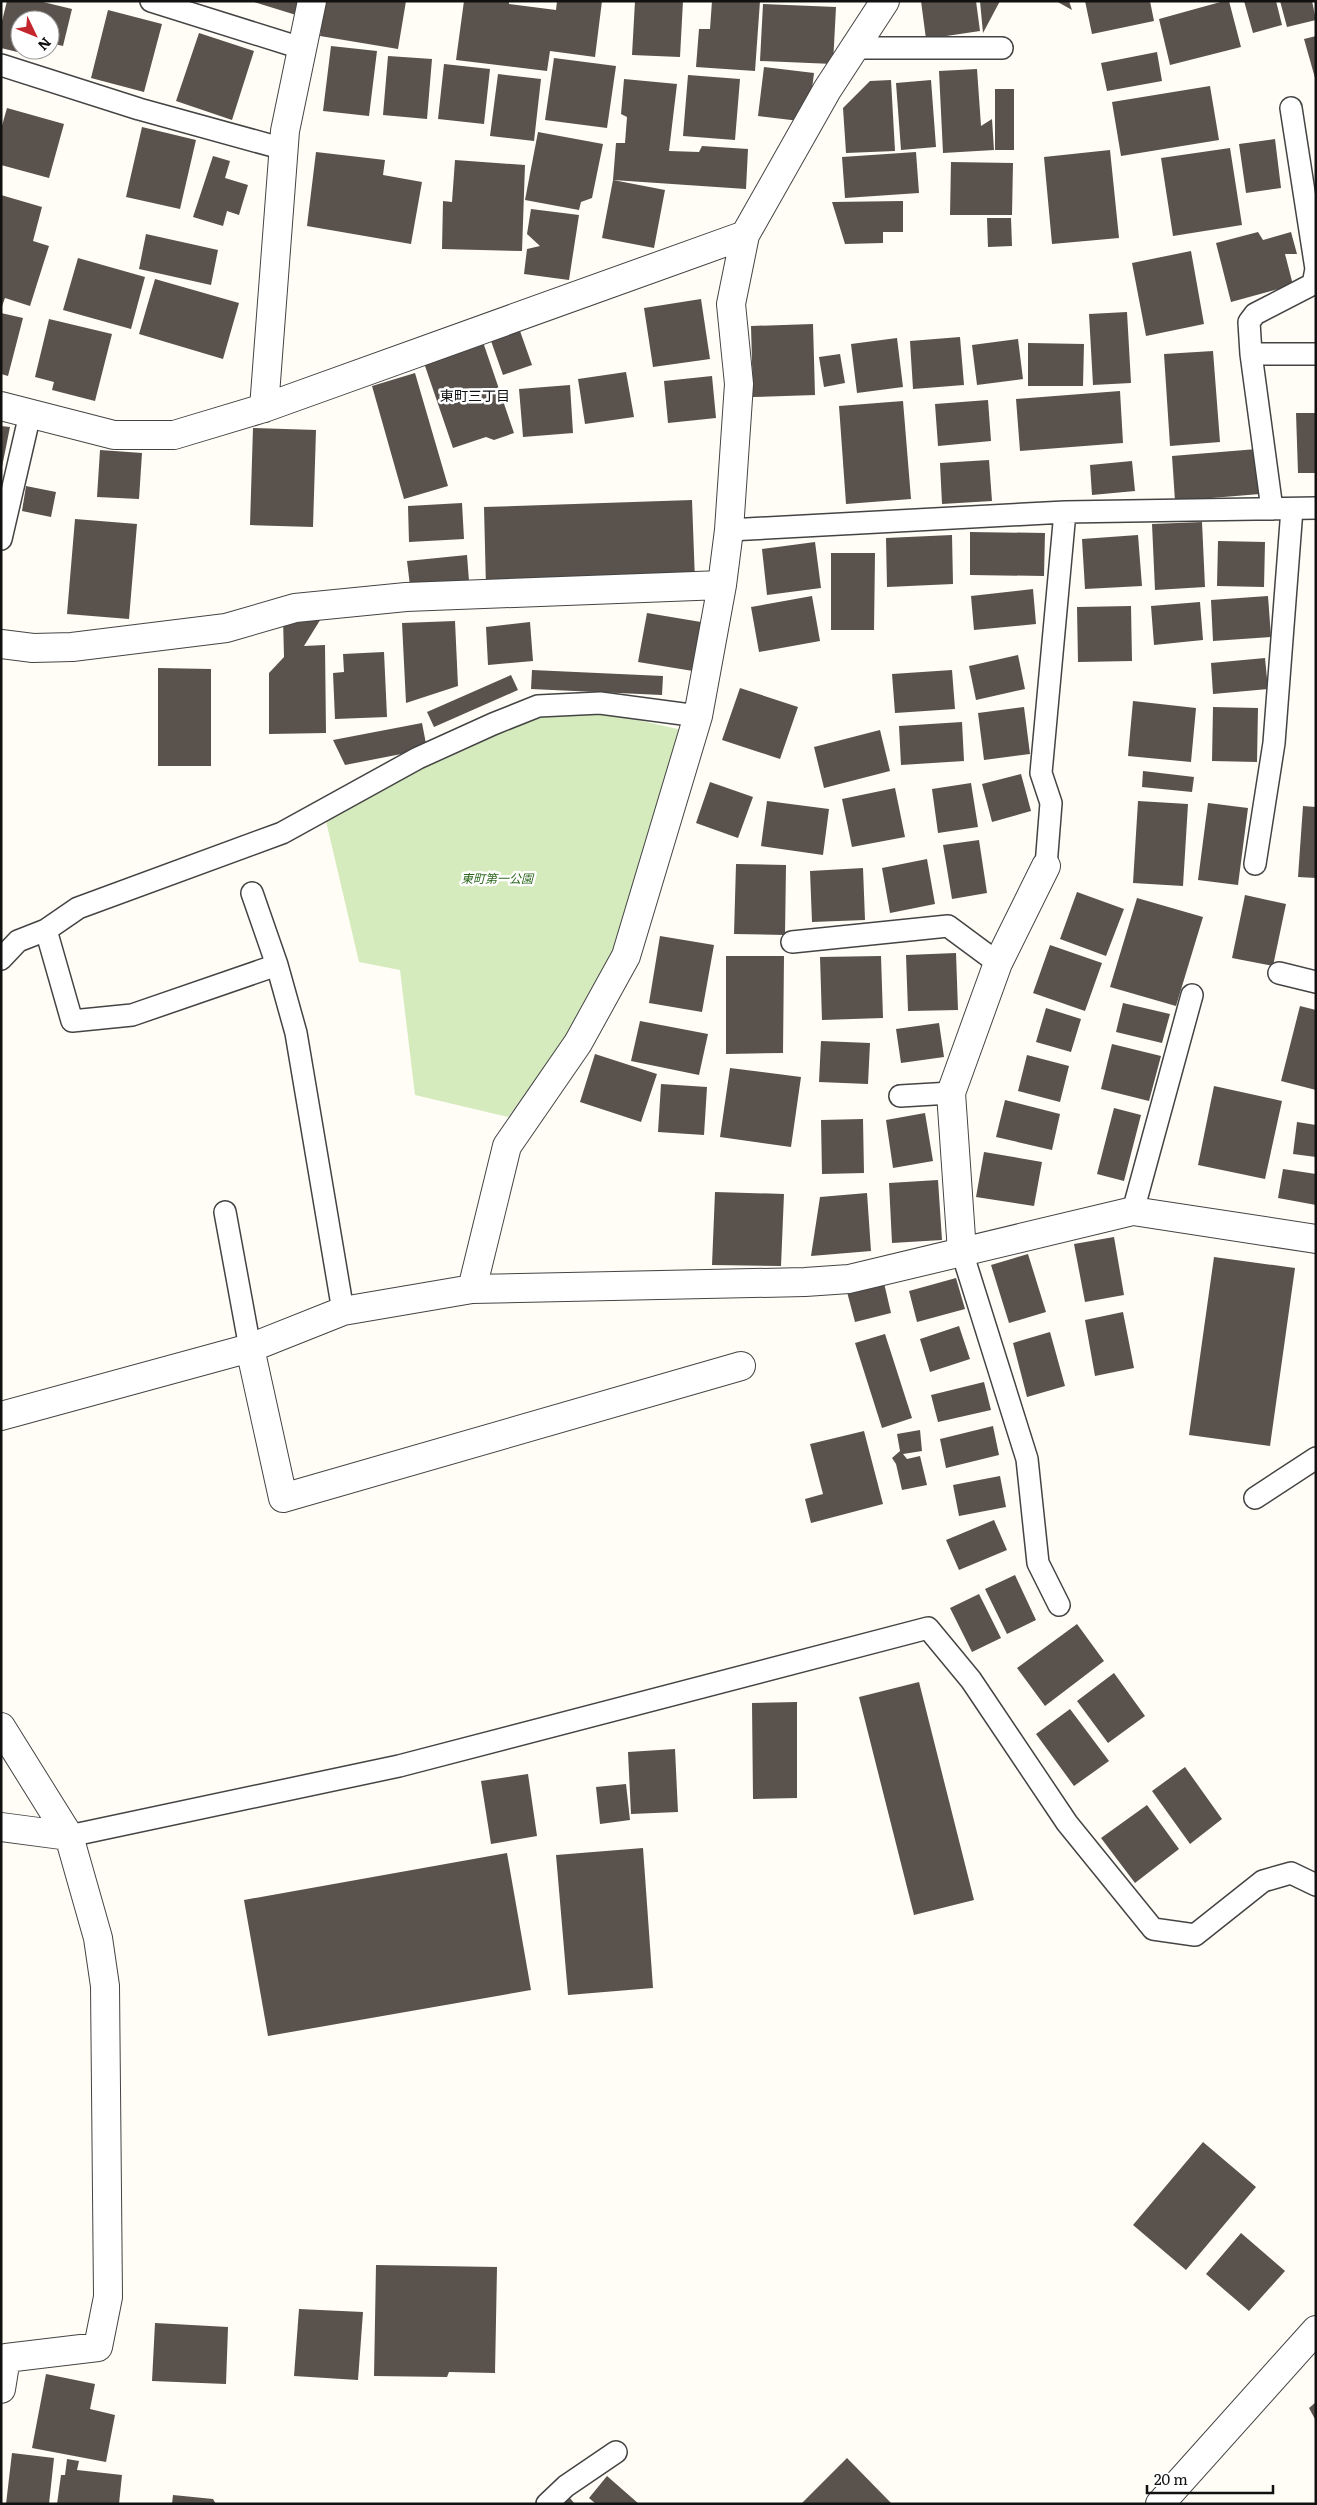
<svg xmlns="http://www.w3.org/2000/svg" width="1317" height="2505" viewBox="0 0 1317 2505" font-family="Literata,'Noto Sans JP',serif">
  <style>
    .green { fill: #d5ebbd }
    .building { fill: #5a524d }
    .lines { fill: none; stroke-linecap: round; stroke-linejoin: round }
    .service-casing { stroke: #444; stroke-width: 24 }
    .minor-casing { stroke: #444; stroke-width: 30 }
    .tertiary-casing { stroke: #444; stroke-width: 30 }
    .service { stroke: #fff; stroke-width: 21 }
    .minor { stroke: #fff; stroke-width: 28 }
    .tertiary { stroke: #fff; stroke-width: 28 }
    .labels { text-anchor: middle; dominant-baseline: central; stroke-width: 5; stroke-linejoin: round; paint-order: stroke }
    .park-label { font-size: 12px; font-style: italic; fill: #2f6b1f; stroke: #fff }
    .neighbourhood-label { font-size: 14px; fill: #111; stroke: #fff }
  </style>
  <rect width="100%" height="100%" fill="#fffdf5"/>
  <!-- green -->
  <path class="green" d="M598,711L682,730L611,959L565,1039L508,1117L415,1095L400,970L359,962L326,821L469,740L528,716Z"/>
  <!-- building -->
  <path class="building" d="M7,1H39L72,9L63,46L50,43V20H20V50H43L42,58L1,48V25Z
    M251,1H299L296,15Z
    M325,1H406L398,49L320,36Z
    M464,1H509V4L556,10L557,1H602L595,57L550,51L547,71L456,60Z
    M635,1H683L680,57L632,55Z
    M712,1H760L755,71L696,67L699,29H710Z
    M921,1H976L980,31L926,39Z
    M980,1H1000L983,33Z
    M1056,1H1069L1072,10Z
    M1085,1H1150L1154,21L1092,34Z
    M1224,1H1229L1241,47L1170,65L1159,19Z
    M1244,1H1276L1282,25L1253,33Z
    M1280,1H1312L1316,20L1287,27Z
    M763,4L836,7L833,64L760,61Z
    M108,10L162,24L144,92L91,78Z
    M199,33L254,51L232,120L176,101Z
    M1316,36V78H1315L1304,39Z
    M331,46L377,51L369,116L323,111Z
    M1157,52L1162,81L1107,91L1101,63Z
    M388,56L432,59L427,119L383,115Z
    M554,58L616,66L607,128L545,120Z
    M444,64L490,69L484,124L438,119Z
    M764,67L814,73L808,122L758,116Z
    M977,69L981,126L992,119L994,150L943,153L939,71Z
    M498,74L541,79L534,141L490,136Z
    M688,75L740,79L735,140L683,136Z
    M624,79L677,84L669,151L699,152L702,146L748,149L746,189L613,180L616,143H625L627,117L621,114Z
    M891,80L895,151L846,153L843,108L870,81Z
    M931,80L936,147L901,150L896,83Z
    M1210,86L1219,140L1121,156L1112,102Z
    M995,89H1014V150H995Z
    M7,108L64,124L49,178L1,165V129Z
    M142,127L196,140L180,209L126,197Z
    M538,132L603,144L592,198L581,202L579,210L525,200Z
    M1275,139L1281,188L1246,193L1239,144Z
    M1230,148L1242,225L1173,236L1161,158Z
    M1110,150L1119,238L1052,244L1044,157Z
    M316,152L385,160L383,175L422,182L411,244L307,226Z
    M916,152L919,193L845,198L842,157Z
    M213,156L230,161L225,178L248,185L239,215L227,211L223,226L193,217Z
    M455,160L525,165L522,251L442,249L443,201L452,202Z
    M951,162L1013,163L1012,215H950Z
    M613,180L665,190L654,248L602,238Z
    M1,195L42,207L33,241L49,246L30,306L5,298L1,309Z
    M903,201V232H883V243L845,244L832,202Z
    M531,209L579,215L569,280L524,274L527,249L540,246L527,234Z
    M987,218H1011L1012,246L988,247Z
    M1258,232L1263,240L1291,232L1297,254H1285L1293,285L1231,302L1216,243Z
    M146,234L218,250L211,285L139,269Z
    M1191,251L1204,324L1146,336L1132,263Z
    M78,258L145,277L131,329L63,310Z
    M155,279L239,303L223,359L139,334Z
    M701,299L710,359L653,367L644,308Z
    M1127,312L1131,383L1093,385L1089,314Z
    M1,313L23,318L8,376L1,374Z
    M49,319L112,334L95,401L52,390L54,382L35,377Z
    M813,324L815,395L753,397L751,326Z
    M520,331L532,365L503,375L491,341Z
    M960,337L964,385L913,389L910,341Z
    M897,338L903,387L857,393L851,344Z
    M1018,339L1023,379L977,385L972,345Z
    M483,342L514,433L494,440L486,437L453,448L424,363Z
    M1028,343L1084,344L1083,386H1028Z
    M1213,351L1220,442L1170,446L1164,354Z
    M840,354L845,383L824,387L819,357Z
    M626,372L634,417L585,424L578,379Z
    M415,373L448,486L404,499L372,386Z
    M712,376L716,418L668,423L664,381Z
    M570,385L573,433L523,437L519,389Z
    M1120,391L1123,443L1020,451L1016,399Z
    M988,400L991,441L938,446L935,404Z
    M903,401L911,499L846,504L839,406Z
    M1296,413H1316V473H1298Z
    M1,426L10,427L2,467H1Z
    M253,428L316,430L313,527L250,525Z
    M1257,449L1260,494L1175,501L1172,456Z
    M100,450L142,453L139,499L97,497Z
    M989,460L992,501L942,504L940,463Z
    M1132,461L1135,491L1092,495L1090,465Z
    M26,486L56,492L51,517L22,511Z
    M692,500L695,581L486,587L484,507Z
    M462,503L464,539L409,542L408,506Z
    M75,519L137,524L129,619L67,614Z
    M1202,522L1205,587L1155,590L1152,524Z
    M970,532L1045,533L1044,576L970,575Z
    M952,535L953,584L887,587L886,538Z
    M1138,535L1142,586L1085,589L1082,539Z
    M1218,541L1265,542L1264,587L1217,586Z
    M815,542L821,588L767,595L762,549Z
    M831,553H875L874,630H831Z
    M467,555L469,581L410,586L407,561Z
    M1033,589L1036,624L974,630L971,596Z
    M812,596L820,641L759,652L751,607Z
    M1268,596L1271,637L1213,641L1211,600Z
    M1200,602L1203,640L1154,645L1151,606Z
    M1131,606L1132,661L1078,662L1077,607Z
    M647,613L701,622L693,671L638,662Z
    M322,617L304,646L325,645L326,733L269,734V673L284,657L283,618Z
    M455,621L458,686L406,703L402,623Z
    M530,622L533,661L488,665L486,627Z
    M384,652L387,717L335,719L333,673L344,672L343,654Z
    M1018,655L1025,689L976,700L969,666Z
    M1265,658L1268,689L1213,694L1211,663Z
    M158,668L211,669V766H158Z
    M532,670L663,676L662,695L531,689Z
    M952,670L955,709L895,713L892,674Z
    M511,675L518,690L434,727L427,712Z
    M740,688L798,707L780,759L722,740Z
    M1133,701L1196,708L1191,762L1128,756Z
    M1024,707L1030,754L984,760L978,713Z
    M1213,707L1258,708L1257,762L1212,761Z
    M962,722L964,761L901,765L899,726Z
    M422,723L427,749L345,765L333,740Z
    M880,730L890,771L824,788L814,747Z
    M1143,771L1194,777L1192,792L1142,787Z
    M1021,774L1031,811L992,822L982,784Z
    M710,782L753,797L738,838L696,823Z
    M971,783L978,827L938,833L932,789Z
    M895,788L905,837L852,847L842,799Z
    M767,801L829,809L823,855L761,846Z
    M1138,801L1188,804L1183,886L1133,883Z
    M1208,803L1248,808L1238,885L1198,880Z
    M1303,806L1316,807V878L1298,877Z
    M979,840L987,893L952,899L943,845Z
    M927,859L935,904L890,913L882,868Z
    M736,864L786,865L785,935L734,934Z
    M863,868L865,920L812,922L810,871Z
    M1077,892L1124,909L1106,956L1060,939Z
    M1245,895L1286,904L1273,966L1232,958Z
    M1137,898L1203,917L1176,1006L1110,987Z
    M660,936L714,945L702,1012L649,1003Z
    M1050,945L1102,963L1085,1011L1033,993Z
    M956,953L958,1010L908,1011L906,955Z
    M726,956H784L783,1053L726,1054Z
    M881,956L883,1018L822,1020L820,957Z
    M1123,1003L1170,1014L1162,1043L1116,1032Z
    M1300,1006L1316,1010V1090L1281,1081Z
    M1046,1008L1081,1019L1071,1052L1036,1042Z
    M640,1021L708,1034L699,1075L631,1061Z
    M939,1023L944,1057L901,1063L896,1029Z
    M821,1041L870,1043L868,1084L819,1082Z
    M1112,1044L1161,1056L1149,1101L1101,1089Z
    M595,1054L657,1074L641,1122L580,1102Z
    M1027,1055L1069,1066L1060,1102L1018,1091Z
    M730,1068L801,1077L791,1147L720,1137Z
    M661,1084L707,1087L704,1135L658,1132Z
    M1214,1086L1282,1101L1265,1179L1198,1165Z
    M1005,1100L1060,1114L1052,1150L996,1137Z
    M1114,1108L1141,1115L1124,1181L1097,1174Z
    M925,1113L933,1161L893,1168L886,1120Z
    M863,1119L864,1173L822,1174L821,1120Z
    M1297,1122L1316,1125V1157L1293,1154Z
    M984,1152L1042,1162L1034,1206L976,1197Z
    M1283,1169L1316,1174V1205L1278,1198Z
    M938,1180L942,1240L892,1243L889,1183Z
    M715,1192L784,1194L781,1266L712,1265Z
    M867,1193L871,1251L811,1256L820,1197Z
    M1114,1237L1124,1295L1085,1302L1074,1244Z
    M1028,1254L1046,1312L1009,1323L991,1265Z
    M1214,1257L1295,1268L1270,1446L1189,1435Z
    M956,1278L965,1309L917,1322L909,1291Z
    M884,1283L891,1313L855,1322L847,1292Z
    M1123,1312L1134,1368L1095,1376L1085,1320Z
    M959,1326L970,1359L930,1372L920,1339Z
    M1050,1332L1065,1386L1027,1397L1013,1343Z
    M885,1334L912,1418L882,1428L855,1343Z
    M984,1382L991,1410L938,1422L931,1395Z
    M993,1426L999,1455L946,1468L940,1439Z
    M920,1430L922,1451L903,1454L907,1459L920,1456L927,1485L902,1490L896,1464L892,1458L900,1451L897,1434Z
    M864,1431L883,1504L811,1523L805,1499L823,1494L810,1444Z
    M1000,1476L1006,1507L959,1516L953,1485Z
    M994,1520L1007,1550L959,1570L946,1540Z
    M1015,1575L1036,1620L1007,1634L985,1589Z
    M979,1594L1001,1638L972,1652L950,1608Z
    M1077,1624L1104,1661L1045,1706L1017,1668Z
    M1114,1673L1145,1716L1108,1743L1077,1701Z
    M919,1682L974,1900L914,1915L859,1697Z
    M797,1702V1798L753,1799L752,1703Z
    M1070,1709L1109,1761L1074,1786L1036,1734Z
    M675,1749L678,1812L631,1814L628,1752Z
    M1185,1767L1222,1819L1190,1844L1152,1791Z
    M528,1774L537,1836L491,1844L481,1781Z
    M626,1784L630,1820L600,1824L596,1787Z
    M1147,1805L1179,1849L1135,1883L1101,1838Z
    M643,1848L653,1988L568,1995L556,1855Z
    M507,1853L531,1990L268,2036L244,1900Z
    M1203,2142L1256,2187L1186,2270L1133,2225Z
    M1241,2233L1285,2271L1249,2311L1206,2274Z
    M376,2265L497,2267L495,2373L449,2372L447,2377L374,2376Z
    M299,2309L363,2312L358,2380L294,2376Z
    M155,2323L228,2327L226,2384L152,2381Z
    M46,2374L95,2384L90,2409L115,2415L106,2462L32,2448Z
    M1316,2402V2421L1309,2408Z
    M12,2453L54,2458L49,2504H6Z
    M847,2458L892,2504H801Z
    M67,2459L79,2461L77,2470L122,2475L119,2504H57L61,2475H65Z
    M607,2476L639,2504H596L589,2498Z
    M173,2495L213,2499L216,2504H172Z
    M569,2497L575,2504H561Z"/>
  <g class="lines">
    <defs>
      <path id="service" d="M151,1L301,48
        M852,48H1002
        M1,65L139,109L284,149
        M1251,354L1249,322L1255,314L1313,284L1316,269L1291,108
        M1272,509L1251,354H1316
        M729,530L1065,512L1316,508
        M1,539L30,414
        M1255,864L1274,743L1292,509
        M1046,866L1051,803L1041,773L1065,512
        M252,893L277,965L296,1033L343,1311
        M792,942L948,926L998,963
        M1,959L18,941L46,930
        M277,965L132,1015L72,1021L46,930L78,908L282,833L418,758L493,724L538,706L600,703L698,716
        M1279,973L1316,982
        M900,1096L951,1093
        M1133,1211L1192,995
        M225,1212L250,1348
        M962,1252L1027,1459L1038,1563L1059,1605
        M1255,1498L1316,1458
        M69,1836L399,1766L928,1628L971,1680L1067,1823L1153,1929L1195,1935L1263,1881L1291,1873L1316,1885
        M547,2504L566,2486L616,2452"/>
      <path id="minor" d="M1,406L114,435H174L264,408L745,235
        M264,408L285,131L312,1
        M1,644L33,648L72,647L226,628L295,608L406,597L722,585
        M962,1252L951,1093L998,963L1046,866
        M472,1289L507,1146L578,1043L626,956L698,716L722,585L729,530L739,384L731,304L745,235L827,90L885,1
        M250,1348L283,1498L741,1366
        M1,1416L250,1348L343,1311L472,1289L805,1282L849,1279L1133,1211L1316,1239
        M1,1727L69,1836L98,1938L105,1986L108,2297L98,2347L6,2358L1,2389
        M1,1827L69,1836"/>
      <path id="tertiary" d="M1160,2504L1316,2330"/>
    </defs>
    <!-- service casing -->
    <use href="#service" class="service-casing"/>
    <!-- minor casing -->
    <use href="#minor" class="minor-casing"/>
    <!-- tertiary casing -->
    <use href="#tertiary" class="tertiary-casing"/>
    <!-- service -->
    <use href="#service" class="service"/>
    <!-- minor -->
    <use href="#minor" class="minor"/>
    <!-- tertiary -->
    <use href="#tertiary" class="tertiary"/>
  </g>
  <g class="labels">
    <!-- park labels -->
    <g class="park-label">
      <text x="497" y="878">東町第一公園</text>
    </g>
    <!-- neighbourhood labels -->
    <g class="neighbourhood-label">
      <text x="475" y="395">東町三丁目</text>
    </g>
  </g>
  <!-- border -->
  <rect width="1317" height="2505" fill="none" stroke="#111111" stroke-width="5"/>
  <!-- north arrow -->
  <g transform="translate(35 35) rotate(133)"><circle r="24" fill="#ffffff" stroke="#a0a0a0"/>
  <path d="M0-4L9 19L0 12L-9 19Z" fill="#c4262e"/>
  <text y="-8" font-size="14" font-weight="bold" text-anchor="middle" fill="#111111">N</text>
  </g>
  <!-- scale -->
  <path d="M1147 2485v8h126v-8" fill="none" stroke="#111111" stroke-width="2.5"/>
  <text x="1154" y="2485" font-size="15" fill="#111111" stroke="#ffffff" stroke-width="4" paint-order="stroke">20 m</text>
</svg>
